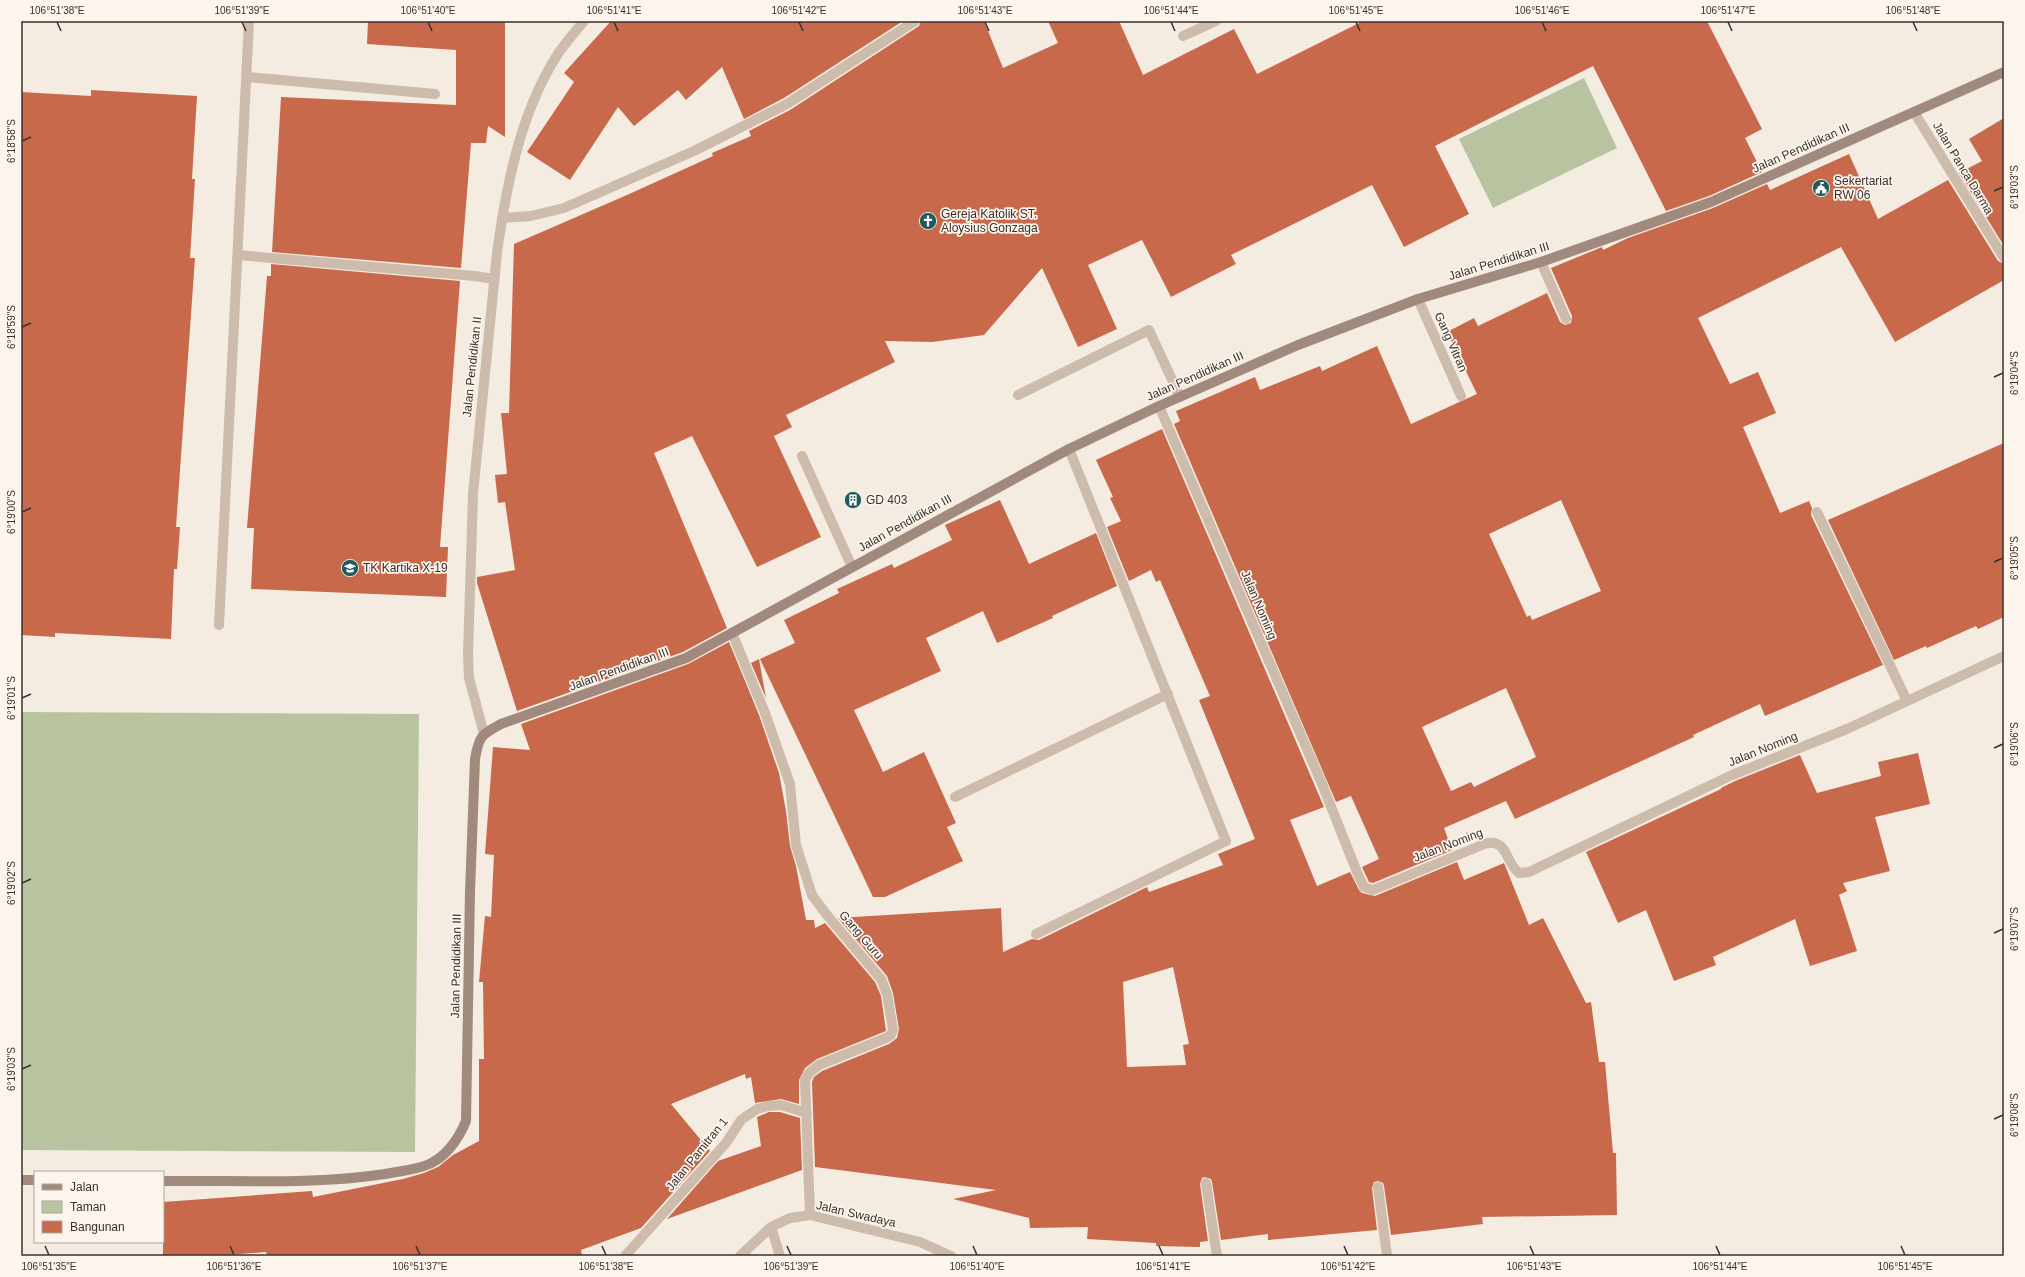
<svg xmlns="http://www.w3.org/2000/svg" width="2025" height="1277" viewBox="0 0 2025 1277" font-family="Arial,sans-serif">
  <style>
    .green { fill: #b8c4a0 }
    .building { fill: #c8694b; fill-rule: evenodd }
    .lines { fill: none; stroke-linecap: round; stroke-linejoin: round }
    .lane { stroke: #cdbbac; stroke-width: 10 }
    .street { stroke: #cdbbac; stroke-width: 10 }
    .secondary { stroke: #a18a7d; stroke-width: 10 }
    .ticks { fill: none; stroke: #3b302b; stroke-width: 1.5 }
    .labels { text-anchor: middle; dominant-baseline: central; stroke-width: 3.5; stroke-linejoin: round; paint-order: stroke }
    .street-label { font-size: 12px; fill: #3b302b; stroke: #fbf5ee }
    .poi-label { font-size: 12px; fill: #3b302b; stroke: #fbf5ee; text-anchor: start }
    .neatline { fill: none; stroke: #3b302b; stroke-width: 1.5 }
    .ticks-label { font-size: 10px; text-anchor: middle; fill: #3b302b }
  </style>
  <rect width="100%" height="100%" fill="#f4ebe1"/>
  <!-- green -->
  <path class="green" d="M1584,78L1617,148L1493,208L1459,139Z
    M21,712L419,714L415,1152L21,1150Z"/>
  <!-- building -->
  <path class="building" d="M368,21H505V137L488,126L486,143H471L461,268L272,252L281,97L456,105V50L367,44Z
    M611,21H903L784,98L744,119L722,67L686,100L678,90L634,126L618,107L570,180L527,152L574,82L564,73Z
    M921,21H984L1003,68L1058,43L1048,21H1119L1143,75L1234,29L1257,74L1363,21H1707L1762,129L1745,138L1762,172L1709,196L1666,211L1593,66L1435,146L1469,214L1404,247L1372,185L1231,255L1236,264L1171,297L1142,240L1088,265L1117,329L1078,347L1042,268L984,335L932,342L885,341L895,362L786,415L792,427L774,436L821,537L757,567L692,436L654,453L727,628L683,652L517,711L477,583V577L515,570L505,502L498,503L495,475L507,474L501,413H509L514,244L627,195L713,156L712,153L751,136L749,131L790,110L919,26Z
    M91,90L197,96L192,179H195L190,258H195L176,527H180L177,569H174L171,639L55,633V637L21,635V92L91,96Z
    M2004,118V246L1959,173L1982,161L1969,139Z
    M1849,154L1878,219L1948,180L1998,261L2004,264V280L1895,342L1841,247L1698,318L1730,384L1758,372L1776,413L1743,427L1780,513L1809,501L1812,508L1811,515L1883,665L1765,716L1760,704L1693,735L1694,737L1515,819L1506,801L1444,828L1452,850L1373,883L1369,882L1362,867L1379,859L1351,796L1336,802L1174,424L1180,421L1176,411L1255,377L1260,390L1320,366L1322,371L1377,346L1411,424L1477,394L1447,332L1474,318L1478,326L1547,293L1560,322L1565,325L1571,323L1572,316L1551,268L1602,247L1603,250L1628,238L1713,208L1767,184L1770,190ZM1561,500L1601,591L1532,620L1530,615L1527,617L1489,534ZM1506,688L1536,757L1474,787L1471,782L1451,791L1422,727Z
    M271,264L460,281L440,547H448L446,597L251,589L254,528H247L267,276H271Z
    M1162,429L1324,807L1290,820L1317,886L1350,872L1359,890L1362,893L1375,896L1457,862L1464,880L1504,863L1529,925L1543,918L1586,1003L1591,1002L1599,1062H1605L1613,1153H1616L1617,1215L1482,1217L1483,1224L1391,1235L1384,1186L1383,1183L1378,1181L1374,1182L1372,1188L1377,1230L1268,1240V1234L1221,1240L1212,1182L1211,1179L1205,1177L1202,1178L1200,1184L1208,1241L1200,1242V1247L1156,1246V1243L1087,1239L1088,1227L1030,1228L1029,1218L953,1199L996,1190L815,1167L812,1082L814,1077L822,1071L889,1044L897,1038L899,1029L893,993L887,976L838,918L1001,908L1003,952L1032,939L1039,940L1147,887L1149,892L1223,865L1218,854L1255,839L1199,700L1210,696L1160,580L1156,582L1151,570L1129,581L1107,527L1121,521L1110,498L1113,497L1096,460ZM1173,967L1189,1044L1183,1045L1186,1065L1127,1067L1123,982Z
    M2004,443V617L1978,629L1976,626L1927,648L1926,646L1894,660L1828,520Z
    M1000,500L1029,564L1096,533L1117,586L1052,616L1053,618L997,643L983,611L926,638L941,671L854,710L883,772L924,752L956,823L947,827L963,861L885,897H873L760,659L795,643L784,620L839,593L837,589L892,564L894,568L952,540L945,525Z
    M729,642L759,715L779,773L786,811L790,846L796,866L806,920H814L815,928L825,923L875,982L881,996L886,1031L817,1059L805,1068L799,1080V1104L781,1099L755,1103L751,1077L746,1079L745,1074L671,1104L710,1151L641,1228L581,1250L582,1256H267L266,1252L213,1256H163V1202L312,1191L313,1197L403,1179L424,1173L438,1167L453,1155L479,1141V1059H484L483,982H479L485,916L491,917L494,855L485,854L493,747L530,750L521,724L688,664Z
    M759,659L766,698L751,663Z
    M1918,753L1930,804L1875,817L1890,871L1843,883L1847,891L1839,895L1857,951L1810,966L1795,919L1713,957L1716,965L1674,981L1646,910L1618,923L1586,852L1721,789V788L1735,781L1800,755L1817,793L1881,776L1878,762Z
    M769,1112H780L800,1118L802,1170L667,1219L718,1161L761,1146L757,1117Z"/>
  <g class="lines">
    <!-- lane -->
    <path class="lane" d="M1183,36L1216,21
      M247,77L435,94
      M238,255L475,276L494,279
      M1018,395L1149,330L1180,397
      M219,625L249,21"/>
    <!-- street -->
    <path class="street" d="M1914,112L2004,258
      M502,218L531,216L564,208L694,151L787,104L915,21
      M1541,262L1566,319
      M1418,299L1461,396
      M1159,406L1322,784L1359,877L1364,887L1373,890L1487,843C1508,840 1505,862 1519,873L1529,872L1732,775L1847,729L2004,656
      M802,456L852,567
      M1817,512L1907,701
      M732,633L765,713L790,784L796,845L812,895L826,914L881,979L887,994L893,1030L891,1035L886,1038L819,1065L809,1073L805,1080L810,1215
      M484,734L469,678L468,655L473,494L497,253C506,187 520,114 556,57C564,44 575,32 584,21
      M955,797L1168,694
      M1036,934L1226,841L1069,449
      M1206,1183L1217,1256
      M1378,1187L1387,1256
      M771,1227L780,1256
      M625,1256L726,1143L741,1120L757,1109L768,1106L781,1105L807,1113
      M740,1256L771,1227L790,1218L810,1215L920,1242L951,1256"/>
    <!-- secondary -->
    <path class="secondary" d="M21,1180H35
      M163,1181C236,1180 314,1185 385,1174C399,1171 415,1170 427,1165C447,1157 458,1140 466,1121L470,892L475,759C479,736 481,735 501,724L686,658L1069,449L1159,406L1298,345L1418,299L1541,262L1711,202L2004,72"/>
  </g>
  <!-- ticks -->
  <path class="ticks" d="M57,22L61,31M242,22L246,31M428,22L432,31M614,22L618,31M799,22L803,31M985,22L989,31M1171,22L1175,31M1356,22L1360,31M1542,22L1546,31M1728,22L1732,31M1913,22L1917,31M22,141L31,137M1994,191L2003,187M22,327L31,323M1994,377L2003,373M22,512L31,508M1994,562L2003,558M22,698L31,694M1994,748L2003,744M22,883L31,879M1994,933L2003,929M22,1069L31,1065M1994,1119L2003,1115M45,1246L49,1255M230,1246L234,1255M416,1246L420,1255M602,1246L606,1255M787,1246L791,1255M973,1246L977,1255M1159,1246L1163,1255M1344,1246L1348,1255M1530,1246L1534,1255M1716,1246L1720,1255M1901,1246L1905,1255"/>
  <!-- icons -->
  <defs>
    <symbol id="civic-disc" viewBox="-11 -11 22 22"><circle r="9.5" fill="#1f5a5e" stroke="#fbf5ee"/><path d="M-.6-6.5H3V-4.5H.6V-3L4-1V1h2V6H-6V1h2V-1L-.6-3ZM-1.2 2.5V6h2.4V2.5Z" fill="#fff"/></symbol>
    <symbol id="church-disc" viewBox="-11 -11 22 22"><circle r="9.5" fill="#1f5a5e" stroke="#fbf5ee"/><path d="M-1.2-6h2.4v3.5h3.3v2.4h-3.3V6h-2.4V-.1h-3.3v-2.4h3.3Z" fill="#fff"/></symbol>
    <symbol id="building-disc" viewBox="-11 -11 22 22"><circle r="9.5" fill="#1f5a5e" stroke="#fbf5ee"/><path d="M-4-6H4V6H1V3H-1V6H-4ZM-2.5-4.3h1.7v1.8h-1.7ZM.8-4.3h1.7v1.8H.8ZM-2.5-1h1.7V.8h-1.7ZM.8-1h1.7V.8H.8Z" fill="#fff"/></symbol>
    <symbol id="school-disc" viewBox="-11 -11 22 22"><circle r="9.5" fill="#1f5a5e" stroke="#fbf5ee"/><path d="M0-5L7-2L0 1L-7-2ZM-4 1L0 2.5L4 1V4Q0 6-4 4Z" fill="#fff"/></symbol>
  </defs>
  <g fill-rule="evenodd">
    <use href="#civic-disc" x="1811" y="178" width="20" height="20"/>
    <use href="#church-disc" x="918" y="211" width="20" height="20"/>
    <use href="#building-disc" x="843" y="490" width="20" height="20"/>
    <use href="#school-disc" x="340" y="558" width="20" height="20"/>
  </g>
  <g class="labels">
    <!-- street labels -->
    <g class="street-label">
      <text transform="translate(1801 148) rotate(-24)">Jalan Pendidikan III</text>
      <text transform="translate(1963 168) rotate(59)">Jalan Panca Darma</text>
      <text transform="translate(1499 261) rotate(-17)">Jalan Pendidikan III</text>
      <text transform="translate(1451 342) rotate(66)">Gang Vitran</text>
      <text transform="translate(472 367) rotate(-84)">Jalan Pendidikan II</text>
      <text transform="translate(1195 376) rotate(-24)">Jalan Pendidikan III</text>
      <text transform="translate(905 523) rotate(-29)">Jalan Pendidikan III</text>
      <text transform="translate(1259 605) rotate(67)">Jalan Noming</text>
      <text transform="translate(619 669) rotate(-20)">Jalan Pendidikan III</text>
      <text transform="translate(1763 749) rotate(-22)">Jalan Noming</text>
      <text transform="translate(1448 845) rotate(-21)">Jalan Noming</text>
      <text transform="translate(861 935) rotate(49)">Gang Guru</text>
      <text transform="translate(456 966) rotate(-89)">Jalan Pendidikan III</text>
      <text transform="translate(697 1154) rotate(-51)">Jalan Pamitran 1</text>
      <text transform="translate(856 1214) rotate(13)">Jalan Swadaya</text>
    </g>
    <!-- poi labels -->
    <g class="poi-label">
      <text x="1834" y="181">Sekertariat<tspan x="1834" dy="14">RW 06</tspan></text>
      <text x="941" y="214">Gereja Katolik ST.<tspan x="941" dy="14">Aloysius Gonzaga</tspan></text>
      <text x="866" y="500">GD 403</text>
      <text x="363" y="568">TK Kartika X-19</text>
    </g>
  </g>
  <!-- border -->
  <rect width="2025" height="1277" fill="none" stroke="#fbf5ee" stroke-width="44"/>
  <!-- legend -->
  <rect x="34" y="1171" width="130" height="72" fill="#fbf5ee" stroke="#aea6a0"/>
  <rect x="42" y="1184" width="20" height="6" fill="#a18a7d" stroke="#aea6a0"/>
  <text x="70" y="1191" font-size="12" fill="#3b302b">Jalan</text>
  <rect x="42" y="1201" width="20" height="12" fill="#b8c4a0" stroke="#aea6a0"/>
  <text x="70" y="1211" font-size="12" fill="#3b302b">Taman</text>
  <rect x="42" y="1221" width="20" height="12" fill="#c8694b" stroke="#aea6a0"/>
  <text x="70" y="1231" font-size="12" fill="#3b302b">Bangunan</text>
  <rect x="22" y="22" width="1981" height="1233" class="neatline"/>
  <g class="ticks-label">
    <text x="57" y="14">106°51'38"E</text>
    <text x="242" y="14">106°51'39"E</text>
    <text x="428" y="14">106°51'40"E</text>
    <text x="614" y="14">106°51'41"E</text>
    <text x="799" y="14">106°51'42"E</text>
    <text x="985" y="14">106°51'43"E</text>
    <text x="1171" y="14">106°51'44"E</text>
    <text x="1356" y="14">106°51'45"E</text>
    <text x="1542" y="14">106°51'46"E</text>
    <text x="1728" y="14">106°51'47"E</text>
    <text x="1913" y="14">106°51'48"E</text>
    <text transform="translate(11 141) rotate(-90)" y="4">6°18'58"S</text>
    <text transform="translate(2014 187) rotate(-90)" y="4">6°19'03"S</text>
    <text transform="translate(11 327) rotate(-90)" y="4">6°18'59"S</text>
    <text transform="translate(2014 373) rotate(-90)" y="4">6°19'04"S</text>
    <text transform="translate(11 512) rotate(-90)" y="4">6°19'00"S</text>
    <text transform="translate(2014 558) rotate(-90)" y="4">6°19'05"S</text>
    <text transform="translate(11 698) rotate(-90)" y="4">6°19'01"S</text>
    <text transform="translate(2014 744) rotate(-90)" y="4">6°19'06"S</text>
    <text transform="translate(11 883) rotate(-90)" y="4">6°19'02"S</text>
    <text transform="translate(2014 929) rotate(-90)" y="4">6°19'07"S</text>
    <text transform="translate(11 1069) rotate(-90)" y="4">6°19'03"S</text>
    <text transform="translate(2014 1115) rotate(-90)" y="4">6°19'08"S</text>
    <text x="49" y="1270">106°51'35"E</text>
    <text x="234" y="1270">106°51'36"E</text>
    <text x="420" y="1270">106°51'37"E</text>
    <text x="606" y="1270">106°51'38"E</text>
    <text x="791" y="1270">106°51'39"E</text>
    <text x="977" y="1270">106°51'40"E</text>
    <text x="1163" y="1270">106°51'41"E</text>
    <text x="1348" y="1270">106°51'42"E</text>
    <text x="1534" y="1270">106°51'43"E</text>
    <text x="1720" y="1270">106°51'44"E</text>
    <text x="1905" y="1270">106°51'45"E</text>
  </g>
</svg>
